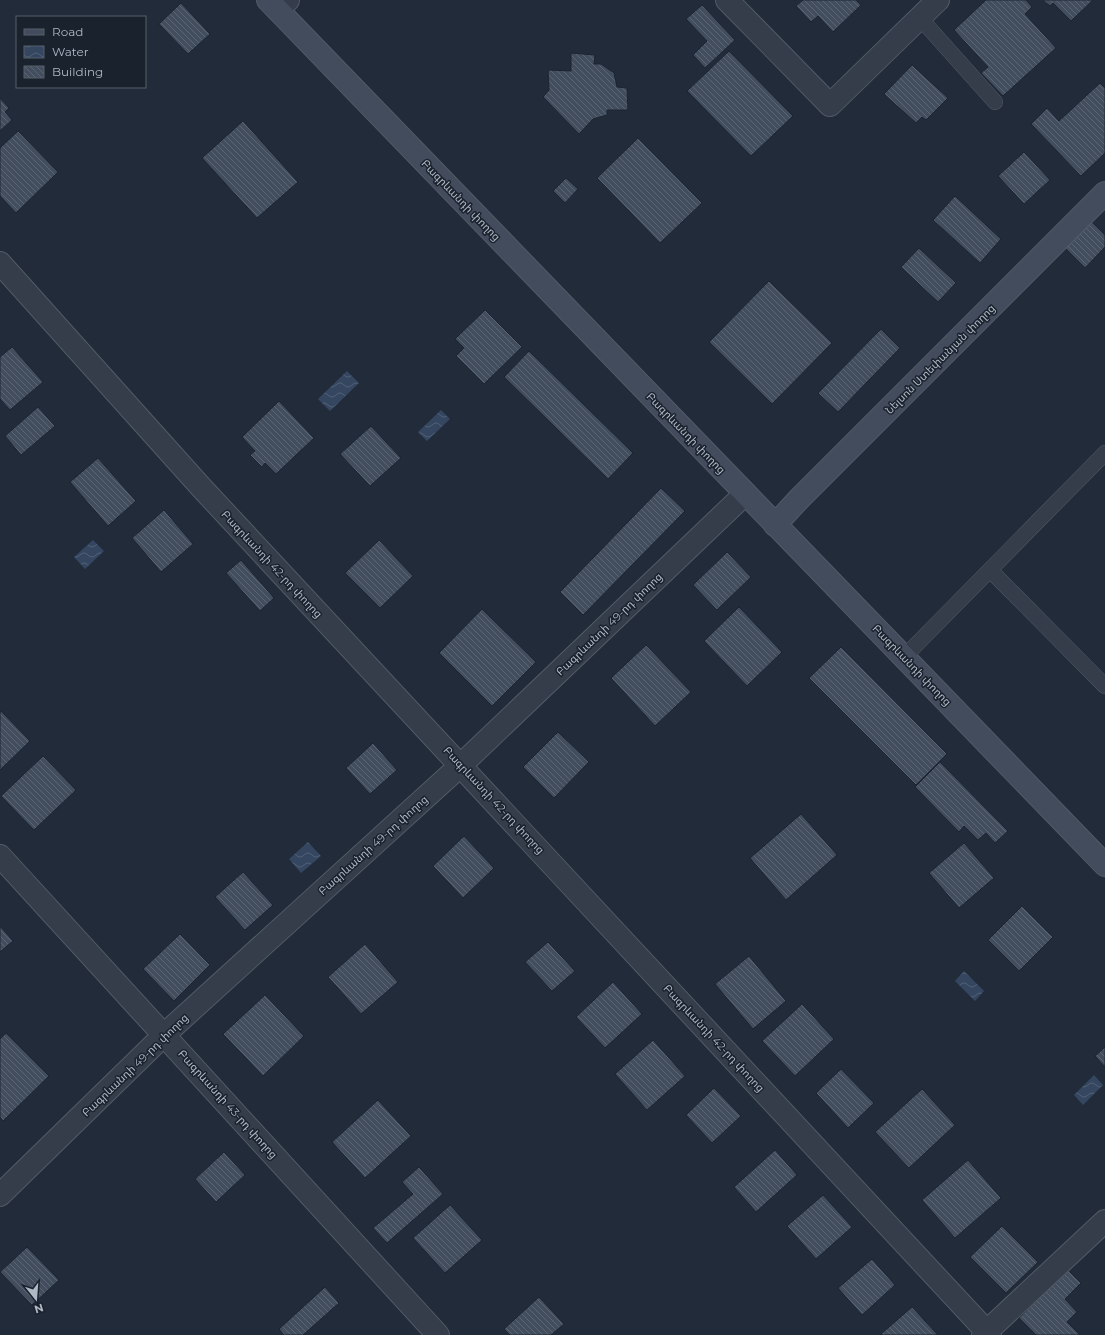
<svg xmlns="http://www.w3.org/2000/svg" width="1105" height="1335" viewBox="0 0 1105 1335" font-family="Montserrat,'Noto Sans Armenian',sans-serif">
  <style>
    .water { fill: url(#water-waves) }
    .building { fill: url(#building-back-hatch); stroke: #1c2430 }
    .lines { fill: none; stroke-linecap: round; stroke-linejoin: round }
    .lane-casing { stroke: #525b67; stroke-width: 16 }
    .street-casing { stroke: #525b67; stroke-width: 24 }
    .secondary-casing { stroke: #525b67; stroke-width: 24 }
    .lane { stroke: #343d49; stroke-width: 15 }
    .street { stroke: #343d49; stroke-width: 22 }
    .secondary { stroke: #424c5c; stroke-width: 22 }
    .labels { text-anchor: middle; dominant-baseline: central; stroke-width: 3; stroke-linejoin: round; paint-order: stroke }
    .street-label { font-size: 11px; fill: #afb8c5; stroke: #1a222e }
  </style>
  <defs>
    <pattern id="water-waves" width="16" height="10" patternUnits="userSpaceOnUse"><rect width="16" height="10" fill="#354660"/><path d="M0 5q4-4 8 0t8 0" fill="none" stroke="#505f75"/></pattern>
    <pattern id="building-back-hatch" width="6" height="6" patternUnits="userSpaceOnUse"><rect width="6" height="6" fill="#424e5e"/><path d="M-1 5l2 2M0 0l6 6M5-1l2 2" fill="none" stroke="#5b6574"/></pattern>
  </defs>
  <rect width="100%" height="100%" fill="#212b39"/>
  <!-- water -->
  <path class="water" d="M347,371L359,383L330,411L318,399Z
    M441,410L450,419L427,441L418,432Z
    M93,540L104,551L85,569L74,557Z
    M308,842L321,856L301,873L289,859Z
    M964,971L984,991L975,1001L955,981Z
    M1094,1075L1103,1085L1083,1105L1074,1095Z"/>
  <!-- building -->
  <path class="building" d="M803,0H856L861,5L833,32L818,16L811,22L796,6Z
    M986,0H1026L1032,7L1025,14L1056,48L1003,96L981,73L988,67L954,30Z
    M1043,0H1093L1071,21L1053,3L1050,6Z
    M181,3L210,34L188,54L159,24Z
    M702,5L735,40L705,68L693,55L707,41L686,19Z
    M729,51L793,116L751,156L687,91Z
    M571,53L595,55L594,64H601L614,73L617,87L627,88L628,110H607V115L593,119L579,134L543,97L549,90L548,70L571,71Z
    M912,65L948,98L926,120L922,117L916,123L884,94Z
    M1100,83L1105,88V153L1081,176L1031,124L1047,108L1059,121Z
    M0,98L9,108L5,112L12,120L0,131Z
    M243,121L298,182L257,218L202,158Z
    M18,131L58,172L16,213L0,196V148Z
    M638,138L702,203L660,243L597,178Z
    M1024,152L1050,180L1024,204L998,176Z
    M566,178L578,189L565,203L553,191Z
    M955,196L1001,239L980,263L933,220Z
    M1091,221L1105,235V247L1085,268L1065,248Z
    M919,248L956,283L938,302L901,267Z
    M769,281L832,343L772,404L709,342Z
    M485,310L522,347L484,384L456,356L464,348L455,339Z
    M881,329L900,348L838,412L818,393Z
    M12,347L43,382L10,410L0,399V357Z
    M529,351L633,453L608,479L504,377Z
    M279,401L314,438L276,474L265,463L262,467L250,455L255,451L242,437Z
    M38,407L55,426L21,455L5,436Z
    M371,426L401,458L370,486L340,454Z
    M98,458L136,501L108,526L70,482Z
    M661,488L685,511L583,615L560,592Z
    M164,510L193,544L161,572L132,538Z
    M379,540L413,576L380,608L345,573Z
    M727,552L751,577L717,610L693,585Z
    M241,560L274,598L260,611L226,573Z
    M739,607L782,652L747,686L704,641Z
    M482,609L536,662L492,706L439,653Z
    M646,645L691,692L655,726L611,678Z
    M841,647L947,754L916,785L809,678Z
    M1,711L30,741L0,770V713Z
    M558,732L589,762L554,798L523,767Z
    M373,743L397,770L370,794L346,768Z
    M43,756L76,790L34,830L1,796Z
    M940,762L1008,831L995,843L986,833L978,840L964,826L959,832L915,787Z
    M801,814L837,855L786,900L750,858Z
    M464,836L494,868L463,898L433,866Z
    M964,843L994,878L959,908L929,873Z
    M243,872L273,905L245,930L215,897Z
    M1022,906L1053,937L1019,971L988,940Z
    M0,926L13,941L0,952Z
    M180,934L210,965L174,1001L143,969Z
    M548,942L575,971L552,991L525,962Z
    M365,944L398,982L361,1014L328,977Z
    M749,956L786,1001L753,1029L715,984Z
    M613,982L642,1014L605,1048L576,1017Z
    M265,995L304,1036L263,1076L223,1034Z
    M802,1004L834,1039L795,1076L762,1041Z
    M6,1033L49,1076L3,1121L0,1117V1039Z
    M653,1040L685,1076L647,1110L615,1074Z
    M1105,1047V1067L1095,1056Z
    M841,1069L874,1103L848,1128L816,1093Z
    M714,1088L741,1116L712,1143L686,1115Z
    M922,1089L955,1125L909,1168L875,1132Z
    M378,1100L411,1136L365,1178L332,1142Z
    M775,1150L797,1175L756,1212L734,1187Z
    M224,1152L245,1175L216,1202L195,1179Z
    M968,1160L1001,1198L955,1238L922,1200Z
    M419,1167L443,1194L387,1243L373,1228L413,1194L402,1182Z
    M823,1195L852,1227L816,1259L787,1226Z
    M450,1205L482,1240L445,1273L413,1238Z
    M1002,1226L1038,1262L1006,1293L970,1257Z
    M27,1247L59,1280L32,1305L0,1272Z
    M872,1259L895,1285L862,1315L838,1288Z
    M1067,1269L1081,1283L1065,1299L1077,1312L1067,1322L1080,1335H1036L1019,1318Z
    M325,1287L339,1303L303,1335H284L279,1329Z
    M539,1297L564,1324L551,1335H510L504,1329Z
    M912,1307L938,1335H882L881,1334Z"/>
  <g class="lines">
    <defs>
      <path id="lane" d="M920,18L995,102
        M990,570L1105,686
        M904,657L1105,453"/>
      <path id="street" d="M727,0L830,105L938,0
        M278,10L288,0
        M0,263L200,486L990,1335
        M0,856L438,1335
        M0,1195L165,1034L461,765L745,494
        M983,1335L1105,1221"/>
      <path id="secondary" d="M268,0L1105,865
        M775,525L799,499L1105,193"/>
    </defs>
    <!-- lane casing -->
    <use href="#lane" class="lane-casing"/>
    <!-- street casing -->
    <use href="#street" class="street-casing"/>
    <!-- secondary casing -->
    <use href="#secondary" class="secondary-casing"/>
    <!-- lane -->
    <use href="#lane" class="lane"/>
    <!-- street -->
    <use href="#street" class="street"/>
    <!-- secondary -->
    <use href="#secondary" class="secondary"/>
  </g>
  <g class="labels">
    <!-- street labels -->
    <g class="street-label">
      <text transform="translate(461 200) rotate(46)">Բագրևանդի փողոց</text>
      <text transform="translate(940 359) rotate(-45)">Նելսոն Ստեփանյան փողոց</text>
      <text transform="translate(686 433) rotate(46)">Բագրևանդի փողոց</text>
      <text transform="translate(272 564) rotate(47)">Բագրևանդի 42-րդ փողոց</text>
      <text transform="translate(609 624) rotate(-44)">Բագրևանդի 49-րդ փողոց</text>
      <text transform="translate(912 665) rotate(46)">Բագրևանդի փողոց</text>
      <text transform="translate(494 800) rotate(47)">Բագրևանդի 42-րդ փողոց</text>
      <text transform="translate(373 845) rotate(-42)">Բագրևանդի 49-րդ փողոց</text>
      <text transform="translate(714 1038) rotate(47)">Բագրևանդի 42-րդ փողոց</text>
      <text transform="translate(135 1065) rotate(-44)">Բագրևանդի 49-րդ փողոց</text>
      <text transform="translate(228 1104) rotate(48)">Բագրևանդի 43-րդ փողոց</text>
    </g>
  </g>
  <!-- legend -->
  <rect x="16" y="16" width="130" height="72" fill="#1a222e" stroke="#565e6a"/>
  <rect x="24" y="29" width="20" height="6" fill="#424c5c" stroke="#565e6a"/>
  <text x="52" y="36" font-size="12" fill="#afb8c5">Road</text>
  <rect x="24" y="46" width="20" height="12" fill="url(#water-waves)" stroke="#565e6a"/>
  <text x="52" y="56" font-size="12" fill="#afb8c5">Water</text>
  <rect x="24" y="66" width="20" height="12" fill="url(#building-back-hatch)" stroke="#565e6a"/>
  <text x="52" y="76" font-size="12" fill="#afb8c5">Building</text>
  <!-- north arrow -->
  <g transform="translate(36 1299) rotate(163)" stroke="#1a222e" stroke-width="3" paint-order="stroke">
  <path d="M0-3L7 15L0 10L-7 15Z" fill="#afb8c5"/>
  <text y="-6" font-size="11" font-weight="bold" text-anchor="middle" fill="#afb8c5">N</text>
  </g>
</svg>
